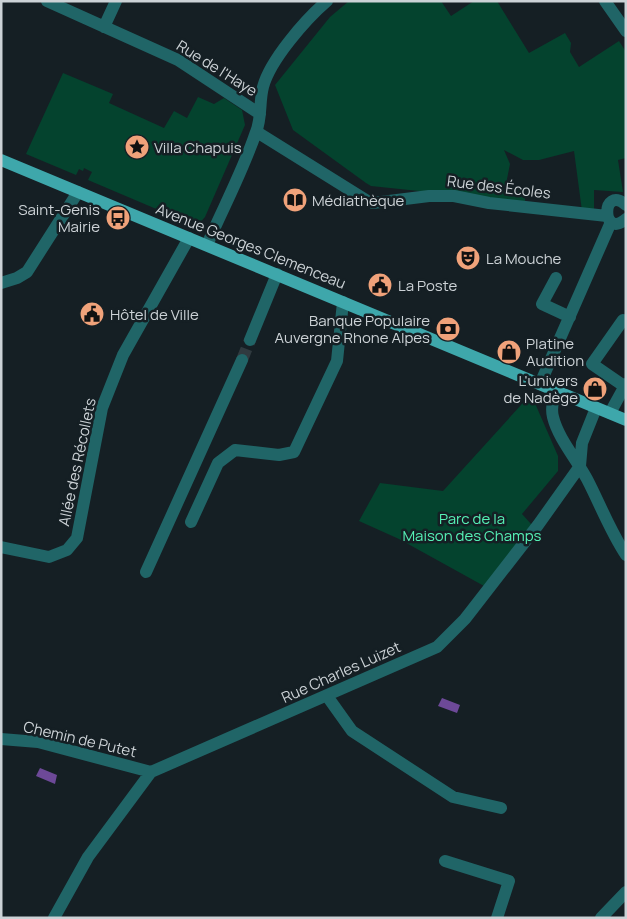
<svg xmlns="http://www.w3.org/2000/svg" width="627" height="919" viewBox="0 0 627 919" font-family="Manrope,sans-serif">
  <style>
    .green { fill: #04432e }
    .water { fill: #6d4998 }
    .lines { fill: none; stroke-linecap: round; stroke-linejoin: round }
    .minor-tunnel { stroke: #303a3f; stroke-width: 12; stroke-dasharray: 12 6; stroke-linecap: butt }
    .minor { stroke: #206567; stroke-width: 12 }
    .major { stroke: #3ea7ab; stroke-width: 12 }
    .labels { text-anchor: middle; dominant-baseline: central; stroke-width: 5; stroke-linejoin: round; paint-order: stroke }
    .street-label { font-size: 15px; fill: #ccd2d6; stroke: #151f24 }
    .poi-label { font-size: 15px; fill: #ccd2d6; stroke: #151f24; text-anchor: start }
    .park-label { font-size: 15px; fill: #56f1b6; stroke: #151f24 }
  </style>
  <rect width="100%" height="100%" fill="#151f24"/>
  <!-- green -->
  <path class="green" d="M349,1H441L451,16L474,1H497L529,53L565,33L571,43L570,52L579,67L619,41L626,52V158L618,160L623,192L594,190V210L582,211L574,151L539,160H523L504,150L510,164L506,184L525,192V202L371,186L366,183L293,130L275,85L330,17Z
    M63,73L113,94L109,103L164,128L174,111L187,118L198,97L214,104L224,98L242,110L245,125L205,217L197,226L194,225L88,180L92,172L84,168L83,171L79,169L76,175L26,154Z
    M531,394L558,456V471L522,514L532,525L484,586L399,539L359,521L380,483L443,491Z"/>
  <!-- water -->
  <path class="water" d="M442,698L460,705L457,713L438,706Z
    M40,768L57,775L55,784L36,776Z"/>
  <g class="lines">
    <!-- minor-tunnel -->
    <path class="minor-tunnel" d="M242,360L250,340"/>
    <!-- minor -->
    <path class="minor" d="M47,1L178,60L260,114
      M605,1L626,31
      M104,27L116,1
      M257,132L366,200L373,203L429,196H454L489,203L607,216
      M626,205C601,184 601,240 626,219
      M207,245C223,208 243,171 256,132C262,118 259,102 263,87C270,60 306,19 327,1
      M556,278L542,304L570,317
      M1,283L17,278L27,272L78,192
      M250,340L277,274
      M540,384L611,222
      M624,386L592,364L623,320L626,321
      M557,391C553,399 551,409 553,417C558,438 577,460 587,479C600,504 610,531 626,555
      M610,413L626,384
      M191,522L218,463L235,450L279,455L294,452L337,361L343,302
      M1,547L49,557L67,550L77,538L102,408L123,355L189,238
      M146,572L242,360
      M327,696L352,731L453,797L501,808
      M1,739L38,742L151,772
      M445,861L509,881L497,918
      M54,918L88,857L151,772L437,647L465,619L538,525L580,466L582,443L596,408
      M601,918L626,892"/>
    <!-- major -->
    <path class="major" d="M1,160L626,420"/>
  </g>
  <!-- icons -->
  <defs>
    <symbol id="sight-disc" viewBox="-11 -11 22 22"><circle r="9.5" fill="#f0a27a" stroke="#151f24"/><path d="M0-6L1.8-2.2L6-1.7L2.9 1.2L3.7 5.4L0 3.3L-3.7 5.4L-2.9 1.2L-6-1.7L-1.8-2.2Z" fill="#111"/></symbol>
    <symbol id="library-disc" viewBox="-11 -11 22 22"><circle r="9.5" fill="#f0a27a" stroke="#151f24"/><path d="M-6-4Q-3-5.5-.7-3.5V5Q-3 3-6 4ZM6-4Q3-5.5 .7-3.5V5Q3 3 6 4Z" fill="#111"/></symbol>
    <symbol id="bus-disc" viewBox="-11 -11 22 22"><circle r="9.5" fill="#f0a27a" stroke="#151f24"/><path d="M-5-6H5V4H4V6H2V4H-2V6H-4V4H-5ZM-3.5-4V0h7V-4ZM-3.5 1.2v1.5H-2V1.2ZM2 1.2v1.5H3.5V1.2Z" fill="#111"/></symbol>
    <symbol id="theatre-disc" viewBox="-11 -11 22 22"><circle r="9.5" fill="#f0a27a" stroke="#151f24"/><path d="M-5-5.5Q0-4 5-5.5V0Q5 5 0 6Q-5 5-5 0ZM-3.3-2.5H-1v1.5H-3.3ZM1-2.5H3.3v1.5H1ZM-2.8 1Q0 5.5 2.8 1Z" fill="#111"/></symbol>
    <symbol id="civic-disc" viewBox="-11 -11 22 22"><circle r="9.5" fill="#f0a27a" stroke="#151f24"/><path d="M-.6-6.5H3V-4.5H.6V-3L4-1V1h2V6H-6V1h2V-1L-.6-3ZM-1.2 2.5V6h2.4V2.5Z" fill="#111"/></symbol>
    <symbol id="bank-disc" viewBox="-11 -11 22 22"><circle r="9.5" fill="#f0a27a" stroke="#151f24"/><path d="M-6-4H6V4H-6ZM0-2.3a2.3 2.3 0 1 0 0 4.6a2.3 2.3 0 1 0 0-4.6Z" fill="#111"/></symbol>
    <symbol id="shop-disc" viewBox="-11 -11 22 22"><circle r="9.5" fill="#f0a27a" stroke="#151f24"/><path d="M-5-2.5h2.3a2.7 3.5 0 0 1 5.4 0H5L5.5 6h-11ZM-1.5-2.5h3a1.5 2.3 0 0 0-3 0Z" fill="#111"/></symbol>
  </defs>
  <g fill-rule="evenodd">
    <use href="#sight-disc" x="123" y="133" width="28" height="28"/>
    <use href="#library-disc" x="281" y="186" width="28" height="28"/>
    <use href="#bus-disc" x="104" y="204" width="28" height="28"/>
    <use href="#theatre-disc" x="454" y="244" width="28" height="28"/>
    <use href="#civic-disc" x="366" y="271" width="28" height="28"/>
    <use href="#civic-disc" x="78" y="300" width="28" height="28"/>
    <use href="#bank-disc" x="434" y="315" width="28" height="28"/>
    <use href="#shop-disc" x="495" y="338" width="28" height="28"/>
    <use href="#shop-disc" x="581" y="375" width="28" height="28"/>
  </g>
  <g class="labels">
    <!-- street labels -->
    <g class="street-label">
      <text transform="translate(217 68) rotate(32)">Rue de l'Haye</text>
      <text transform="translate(499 187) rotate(7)">Rue des Écoles</text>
      <text transform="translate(251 246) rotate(22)">Avenue Georges Clemenceau</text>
      <text transform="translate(77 462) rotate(-78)">Allée des Récollets</text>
      <text transform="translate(341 672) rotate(-24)">Rue Charles Luizet</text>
      <text transform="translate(80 739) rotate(13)">Chemin de Putet</text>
    </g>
    <!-- poi labels -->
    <g class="poi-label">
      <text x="154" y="147">Villa Chapuis</text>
      <text x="312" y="200">Médiathèque</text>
      <text x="100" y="209" text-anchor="end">Saint-Genis<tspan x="100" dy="17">Mairie</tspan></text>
      <text x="486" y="258">La Mouche</text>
      <text x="398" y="285">La Poste</text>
      <text x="110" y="314">Hôtel de Ville</text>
      <text x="430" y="320" text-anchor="end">Banque Populaire<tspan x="430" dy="17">Auvergne Rhone Alpes</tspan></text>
      <text x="526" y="343">Platine<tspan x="526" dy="17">Audition</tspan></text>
      <text x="578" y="380" text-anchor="end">L'univers<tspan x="578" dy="17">de Nadège</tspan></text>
    </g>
    <!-- park labels -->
    <g class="park-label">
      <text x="472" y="518">Parc de la<tspan x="472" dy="17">Maison des Champs</tspan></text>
    </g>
  </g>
  <!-- border -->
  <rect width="627" height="919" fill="none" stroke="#ccd2d6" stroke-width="5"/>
</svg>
